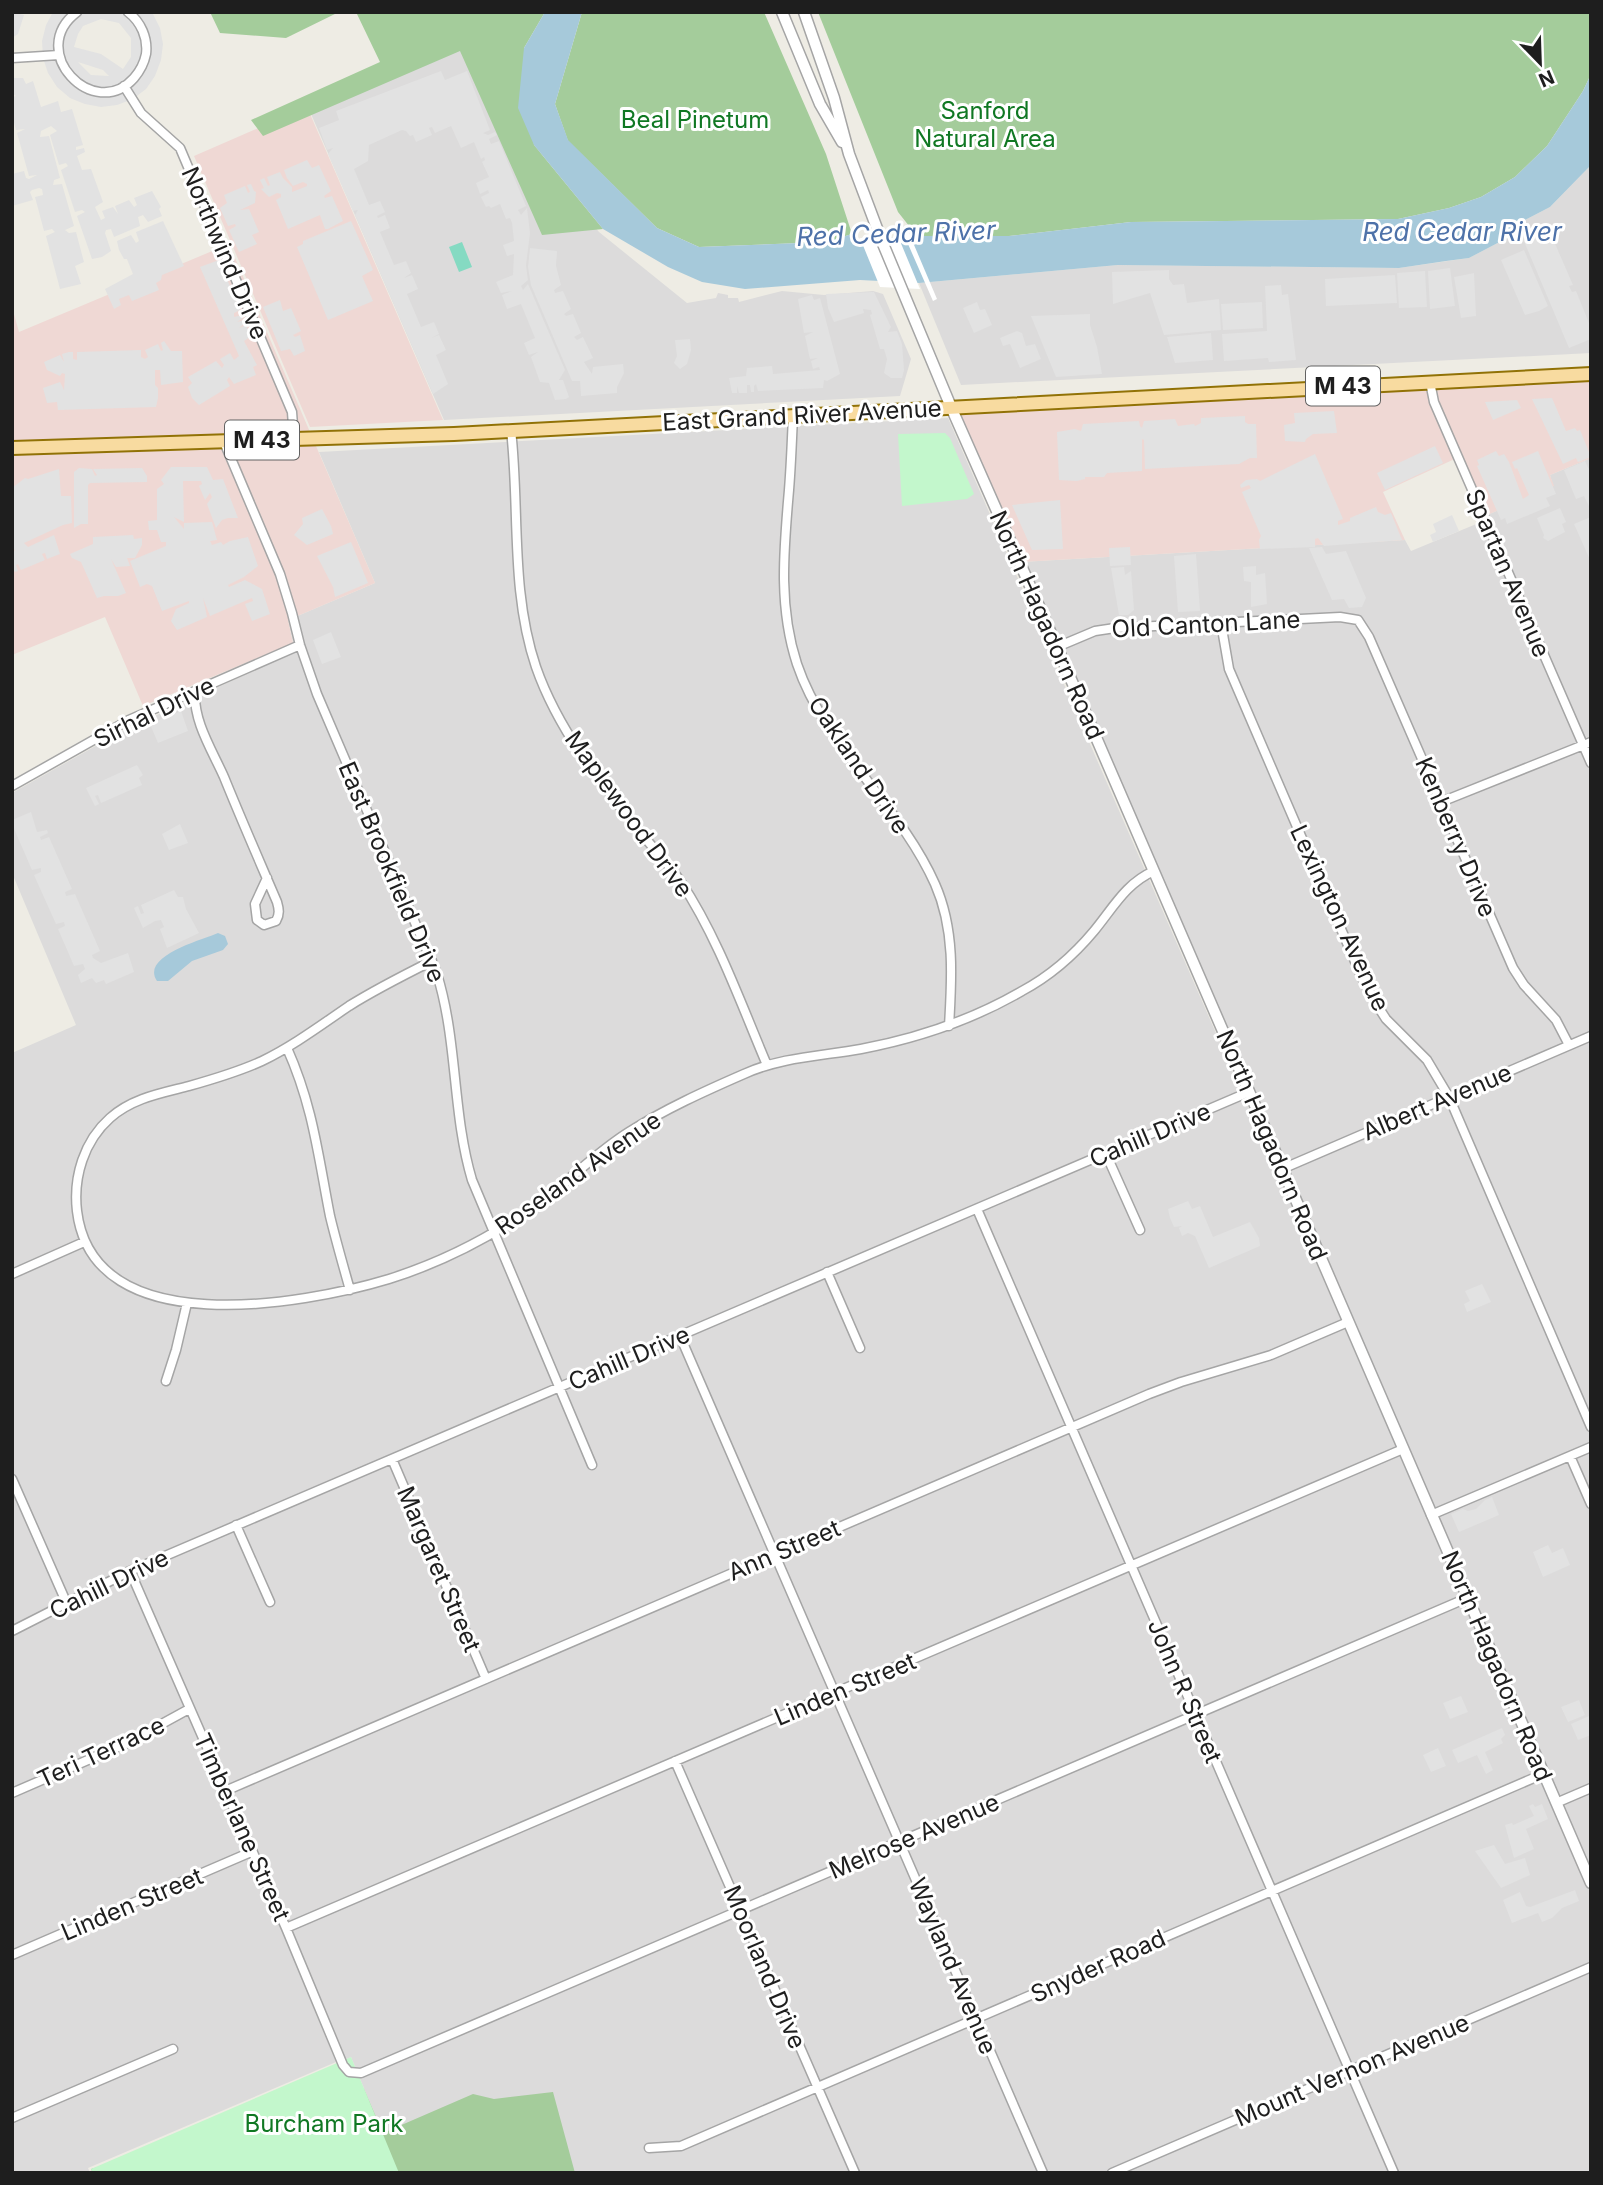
<svg xmlns="http://www.w3.org/2000/svg" width="1603" height="2185" viewBox="0 0 1603 2185" font-family="Inter,sans-serif">
  <style>
    .residential { fill: #dcdbdb }
    .commercial { fill: #efd8d4 }
    .forest { fill: #a4cc9b }
    .park { fill: #c3f7cc }
    .pitch { fill: #85dac2 }
    .parking { fill: #e2e2e2; fill-rule: evenodd }
    .water { fill: #a6c9da }
    .pier { fill: #fff }
    .lines { fill: none; stroke-linecap: round; stroke-linejoin: round }
    .minor-casing { stroke: #a5a5a5; stroke-width: 11 }
    .tertiary-casing { stroke: #a5a5a5; stroke-width: 13 }
    .primary-casing { stroke: #917206; stroke-width: 16 }
    .minor { stroke: #fff; stroke-width: 8 }
    .tertiary { stroke: #fff; stroke-width: 10 }
    .primary { stroke: #f8dba0; stroke-width: 12 }
    .labels { text-anchor: middle; dominant-baseline: central; stroke-width: 6; stroke-linejoin: round; paint-order: stroke }
    .shield { fill: #fff; stroke: #626262; stroke-width: 2 }
    .shield-label { font-size: 23px; font-weight: bold; fill: #1e1e1e }
    .park-label { font-size: 24px; fill: #107823; stroke: #fff }
    .street-label { font-size: 24px; fill: #1e1e1e; stroke: #fff }
    .water-label { font-size: 26px; font-style: italic; fill: #4e72a9; stroke: #fff }
  </style>
  <rect width="100%" height="100%" fill="#eeece4"/>
  <!-- residential -->
  <path class="residential" d="M513,20L543,167L599,232L687,303L716,298L718,293L728,295V298H738L739,302L782,291L824,295L873,291L883,294L911,359L900,396L444,420L308,107Z
    M1591,165V353L961,385L919,283L1118,265L1399,268L1469,258L1511,236L1523,221L1550,207Z
    M948,418L1591,1894V2173H399L351,2057L337,2063L292,1955L336,2062L88,2168L90,2173H12V1053L76,1025L12,873V793L124,730L295,652L288,620L375,583L319,452Z
    M1591,458V1879L1021,562L1405,540L1411,551L1486,520L1485,516L1553,486L1550,475Z"/>
  <!-- commercial -->
  <path class="commercial" d="M307,107L443,420L310,427L194,156Z
    M229,244L375,583L288,620L293,643L143,706L105,617L12,655V307L19,332Z
    M1591,376V458L1550,475L1554,486L1485,516L1459,457L1383,492L1405,540L1021,562L953,409Z"/>
  <!-- forest -->
  <path class="forest" d="M210,12H339L286,38L220,33Z
    M356,12H545L524,48L534,145L603,229L542,235L460,51L263,136L251,120L380,62Z
    M582,12H764L826,154L852,234L826,242L699,247L657,228L568,141L555,104Z
    M818,12H1591V74L1583,91L1547,146L1515,177L1481,197L1449,208L1398,219L1131,222L1009,236H917L898,212Z
    M364,2089L383,2133L473,2094L494,2099L553,2092L575,2173H93L91,2169Z"/>
  <!-- park -->
  <path class="park" d="M945,433L950,438L974,494L967,499L902,506L898,434Z
    M351,2057L399,2173H93L91,2169Z"/>
  <!-- pitch -->
  <path class="pitch" d="M462,242L472,267L459,272L449,247Z"/>
  <!-- parking -->
  <path class="parking" d="M12,12L24,15L18,34L12,38Z
    M53,12H152L160,28L163,44L161,60L155,76L146,89L133,99L117,105L101,107L85,104L70,98L57,87L48,73L43,58L42,41L46,25ZM101,19L119,23L131,38V57L123,69L101,54L74,47L78,34L83,26ZM78,62L103,70L109,76L91,75Z
    M441,71L445,80L467,71L490,130L483,133L488,135L495,132L497,135L489,139L491,144L499,141L526,206L518,210L521,215L527,208L530,233L526,265L528,280L521,286L523,290L528,284L565,370L559,380H563L569,397L566,399L555,400L549,383L540,382L531,357L538,352L529,355L524,343L535,338L521,304L507,309L502,295L512,291L501,293L496,282L513,275L514,254L507,256L503,245L514,241L512,223L510,218L506,219L500,204L491,208L489,206L486,207L481,197L489,193L488,190L480,194L476,183L489,177L482,162L485,160L484,157L481,159L474,142L461,148L451,126L435,133L432,127L429,128L432,135L416,142L413,135L410,136L406,131L402,130L369,145L368,161L354,169L369,205L380,201L385,212L377,216L378,218L385,215L390,228L380,232L394,265L406,261L411,273L404,278L412,275L418,289L407,294L421,327L434,322L439,334L431,338L439,335L446,350L436,355L448,384L433,394L355,215L358,210L353,211L328,154L333,148L327,150L319,128L339,120L336,111Z
    M12,78H23L26,84L33,81L41,107L58,101L61,112L72,109L83,145L76,147V150L84,148L85,152L77,156L82,170L91,169L103,202L95,207L101,220L105,218L102,211L113,207L118,214L115,206L129,200L134,207L137,205L134,198L152,191L161,207L159,209L162,216L148,222L143,215L138,217L140,226L114,237L111,229L106,230L105,233L111,251L102,257L92,259L77,216L85,212L82,210L75,212L61,170L68,166L66,163L59,165L50,135L57,131L51,126L41,131L40,137L49,136L60,178L54,180L53,185L62,184L74,226L65,230L69,233L76,232L84,262L75,266L81,284L60,289L46,236L55,232L52,229L44,231L35,197L43,195L42,189L39,188L32,190L30,192L33,200L12,206V174L24,171L26,178L29,179L37,175L29,176L17,133L25,129L16,130L12,116V97L16,96L12,93Z
    M307,160L312,168L319,165L331,191L324,196L325,198L332,196L343,221L328,229H325L320,215L288,229L276,200L281,197V194L277,193L269,197L261,189L264,188L260,180L264,178L268,186L270,185L267,177L280,172L283,178L292,187V192L307,186V184L303,182L293,186L287,178L284,170Z
    M251,184L254,191L256,192L255,203L240,210L249,209L259,232L252,235L257,244L239,252L229,230L236,226L235,224L228,226L220,208L227,203L224,195L245,186L248,193L250,192L247,185Z
    M163,221L184,266L162,275L161,280L156,283L159,290L132,301L129,295L119,299L121,305L114,309L105,289L133,274L127,259H124L119,250L117,241L131,235L136,243L139,241L136,232Z
    M351,221L373,270L362,276L373,301L328,320L297,247L303,244V241Z
    M1546,223L1573,285L1569,286L1572,292L1576,291L1591,328V339L1569,348L1521,234Z
    M530,248L557,251L556,266L561,285L554,290L555,293L563,291L571,309L564,314L566,316L573,314L581,333L574,337L577,340L583,337L593,358L584,362L592,374L593,367L623,364L624,373L617,387V393L581,396L580,381H572L531,285L528,267Z
    M1524,250L1548,306L1539,311L1525,315L1501,260Z
    M219,260L240,310L234,313V317L242,315L243,318L237,322L244,320L245,323L239,328L246,325L251,336L244,341L257,365L253,367L256,375L234,384L229,377L227,380L230,386L199,405L192,398L188,387L192,383L188,377L216,361L222,368L224,365L220,359L230,353L234,360L239,356L200,267Z
    M1450,268L1455,306L1430,309L1428,271Z
    M1169,270V279L1173,285L1184,284L1187,303L1219,299L1221,330L1164,335L1150,293L1113,304L1112,272Z
    M1425,271L1427,307L1399,308L1397,273Z
    M1474,273L1476,316L1461,318L1454,277Z
    M1395,275L1397,303L1326,306L1325,279Z
    M1281,285L1282,295L1288,294L1296,360L1269,362L1268,358L1224,361L1222,334L1267,331L1265,286Z
    M874,292L891,327L888,332L897,331L902,344L904,370L902,378H891L884,373L887,359L884,349H880L870,315L872,314L871,310L863,309L864,313L834,322L828,308L826,294Z
    M812,295L814,300L820,298L840,374L827,381L824,380L823,388L758,391L756,384L754,386V392H751L750,385H747V393H739L737,386V393H732L729,378L746,376L747,368L772,366L773,374L820,370L819,367L813,369L811,361L818,358L810,359L805,336L813,332L804,333L798,299Z
    M280,300L283,311L291,308L301,331L293,335L295,337L300,335L305,351L294,356L290,349L281,351L263,307Z
    M977,302L980,310L985,309L992,325L974,333L963,308Z
    M1262,302L1263,328L1223,330L1221,304Z
    M1090,314V325L1097,347L1102,374L1056,377L1031,316Z
    M1017,331L1022,333L1026,346L1035,344L1041,359L1020,368L1010,344L1003,346L1000,338Z
    M1211,333L1213,360L1175,363L1167,337Z
    M690,339L691,350L687,364L680,369L674,363L677,356L675,340Z
    M164,341L171,351H182L183,382L161,385L160,370H155V385L158,388V398L156,407L58,410L57,402L47,403L43,388L60,382L64,390L65,374L62,373L60,376L47,370L44,362L60,355L64,362L62,354L69,352H73V359L77,360V352L141,350V357L145,359L148,357L145,350L158,344L161,351L163,350L161,343Z
    M1552,398L1566,431L1575,428L1577,431L1580,430L1591,457L1578,462L1576,458L1563,464L1532,399Z
    M1517,400L1521,408L1493,420L1485,402Z
    M1334,411L1337,433L1313,434L1306,439L1305,442L1285,441L1284,425L1295,423L1294,413Z
    M1245,416V422L1248,424H1256L1257,458H1250L1239,464L1145,469L1144,440L1142,439V471L1107,473L1104,477H1085V479L1077,481L1059,480L1057,432L1075,429L1081,431L1083,424L1139,421L1140,426L1142,428L1144,421L1175,419L1178,426L1194,424L1195,426L1201,423V418Z
    M1435,446L1443,463L1385,490L1377,473Z
    M1496,451L1499,456L1504,454L1509,462L1523,499L1529,495L1517,468L1515,469L1512,462L1538,451L1556,494L1546,498L1550,506L1507,524L1505,518L1501,520L1477,466L1479,465L1477,460Z
    M1315,454L1343,519L1338,521V525L1350,521V518L1376,507L1378,512L1385,515L1391,513L1402,540L1324,546L1318,538L1315,539V547L1260,549L1259,540L1261,536L1242,492L1251,488L1249,485L1241,488L1240,485L1246,480L1257,479L1260,481Z
    M1585,461L1591,474V505L1589,506L1584,496L1576,499L1564,470Z
    M171,467H207L213,480L223,479L238,518H228L222,520L216,528L207,504L212,497L210,493L205,500L199,486L202,484L201,481H183L184,522L174,517L184,529V523L212,522L217,540L210,541L212,545L221,542L223,545L230,541L248,537L258,566L244,577L228,585L229,587L245,580L262,589L270,614L252,621L245,604L253,601L252,598L210,616L203,598L207,617L177,630L171,621L176,609L189,603V601L162,611L152,586L147,584L140,587L130,561L166,546V542H161L157,530H149L148,521L157,520V489L164,484L161,480Z
    M79,468L92,469L95,476L97,475L93,469L142,468L147,476V482L90,483L88,485V524H81L74,528V472Z
    M59,469L61,496H71L72,523L63,525L24,543L28,547L54,535L60,554L47,559L45,553L42,554L45,560L21,570L18,564L16,565L18,571L15,572L12,568V553L15,550L12,548V488L25,478L28,479Z
    M1060,500L1063,549L1032,550L1012,505Z
    M1560,508L1566,522L1562,524L1565,532L1548,541L1543,538L1544,535L1537,518Z
    M322,509L331,526L333,534L307,545L294,535L303,524L302,518Z
    M1452,515L1459,531L1433,542L1430,535L1436,532L1433,524Z
    M1591,517V562L1574,524Z
    M133,535L134,539L142,538V545L135,558H127L130,566L116,567L111,559L126,593L118,596H104L97,598L81,562L72,558L70,554L93,544V537Z
    M351,542L368,583L335,597L333,587L317,556Z
    M1130,547L1131,565L1110,566L1109,548Z
    M1322,547L1326,554L1346,551L1366,598L1362,607L1349,608L1344,599L1332,600L1309,548Z
    M1196,554L1200,611L1178,612L1174,556Z
    M1256,566V575L1265,573L1267,604L1251,607V582L1244,581L1243,567Z
    M1124,567L1125,575L1131,571L1134,610L1128,615H1119L1111,568Z
    M331,632L341,657L322,664L313,640Z
    M181,711L188,731L158,743L150,724Z
    M137,765L143,775L139,778L142,785L101,803L98,795L95,796L99,804L95,806L86,788Z
    M31,812L37,832L47,830L48,833L40,837L41,840L49,837L72,889L65,892L66,896L75,894L100,951L92,955L93,958L101,963L128,953L134,972L106,984L104,980L96,983L92,978L81,983L78,975L85,969L83,964L74,966L58,929L65,926L64,922L56,924L34,875L41,872V868L32,870L12,824V820Z
    M180,824L188,843L169,850L162,834Z
    M174,890L178,897H183L186,909L199,933L167,948L160,929L164,927L161,920L155,921L143,928L134,908L138,906L141,914L144,913L141,905Z
    M1188,1201L1192,1209L1200,1206L1213,1237L1250,1222L1259,1238L1260,1246L1209,1268L1195,1236L1188,1233L1182,1236L1179,1228L1182,1226L1174,1227L1170,1218L1168,1209Z
    M1482,1284L1491,1302L1467,1312L1464,1304L1470,1301L1465,1291Z
    M1492,1497L1499,1515L1459,1532L1451,1514L1463,1509L1468,1511L1476,1509L1485,1500Z
    M1548,1545L1552,1553L1563,1548L1570,1565L1543,1577L1533,1552Z
    M1461,1696L1468,1712L1450,1719L1443,1703Z
    M1579,1700L1585,1715L1568,1722L1561,1707Z
    M1589,1716L1591,1735L1578,1740L1571,1724Z
    M1502,1728L1505,1735L1501,1739L1503,1743L1485,1752L1493,1770L1486,1774L1477,1755L1458,1763L1452,1750Z
    M1438,1748L1446,1766L1431,1772L1423,1755Z
    M1533,1804L1535,1807L1542,1804L1548,1819L1526,1829L1534,1849L1514,1858L1505,1825L1512,1823L1513,1825L1534,1816L1529,1806Z
    M1494,1845L1505,1864L1525,1858L1530,1875L1501,1888L1475,1851Z
    M1575,1890L1579,1901L1562,1908L1552,1918L1542,1922L1538,1913L1512,1923L1503,1900L1520,1892L1526,1906L1530,1907Z"/>
  <!-- water -->
  <path class="water" d="M545,12H582L555,104L568,140L657,228L699,247L826,242L852,234L859,240L917,236H1009L1131,222L1398,219L1449,208L1481,197L1515,177L1547,146L1583,91L1591,74V165L1550,207L1523,221L1511,236L1469,258L1446,261L1399,268L1118,265L919,283L860,280L745,289L702,282L668,267L603,229L534,145L518,108L524,48Z
    M218,933L225,936L228,944L223,950L192,961L168,981H157C140,956 202,940 218,933Z"/>
  <!-- pier -->
  <path class="pier" d="M906,226L937,299L933,301L901,228Z
    M860,238L900,241L920,289L880,287Z"/>
  <g class="lines">
    <defs>
      <path id="minor" d="M77,12C25,51 94,123 134,78C140,71 144,64 146,54C148,38 141,22 128,12
        M12,58L59,55
        M124,86L141,113L180,148L292,412L294,439
        M1430,382L1434,402L1591,763
        M793,415C792,440 791,465 789,490C784,549 778,606 797,664C825,747 900,805 935,884C955,929 952,978 949,1026
        M511,430C520,509 510,590 536,667C558,730 600,782 641,833C654,849 669,865 681,882C718,938 741,1004 767,1065
        M224,442L280,574L292,613L300,645L317,694L437,974C458,1042 452,1113 472,1180L592,1465
        M1221,623L1229,669L1363,980L1375,1002L1386,1019L1427,1060L1449,1097L1591,1427
        M1057,647L1095,631L1115,628L1340,617L1358,620L1369,637L1513,968L1524,985L1556,1020L1569,1045
        M195,691C193,721 212,750 224,777C241,819 259,860 277,902C279,909 280,914 276,921L264,925L257,920L255,904L267,878
        M12,786L129,720L300,645
        M1441,802L1591,742
        M432,961C404,975 376,989 349,1006C321,1025 293,1046 262,1061C238,1072 214,1079 189,1086C162,1093 132,1098 110,1118C84,1141 73,1177 77,1211C93,1343 303,1305 389,1279C446,1261 501,1232 548,1196C575,1175 600,1150 629,1132C665,1109 705,1091 744,1074C781,1057 822,1056 861,1049C919,1038 972,1020 1022,991C1050,976 1074,955 1094,931C1113,908 1126,883 1154,871
        M287,1048C313,1106 318,1155 330,1216C336,1241 343,1265 350,1290
        M1106,1154L1140,1230
        M1282,1169L1591,1036
        M977,1209L1394,2173
        M827,1272L860,1348
        M12,1274L84,1242
        M680,1336L1043,2173
        M166,1381L176,1350L187,1303
        M1570,1456L1591,1504
        M392,1459L486,1679
        M12,1479L67,1604
        M1431,1515L1591,1447
        M236,1525L270,1602
        M130,1571L286,1928L343,2065L349,2072L361,2073L1467,1598
        M12,1631L130,1571L1249,1092
        M675,1761L855,2173
        M225,1791L1149,1394L1181,1382L1271,1355L1348,1322
        M12,1793L127,1743L189,1709
        M1556,1803L1591,1788
        M286,1928L1403,1449
        M12,1955L251,1852
        M12,2118L173,2049
        M649,2148L681,2146L1543,1774
        M1112,2173L1591,1967"/>
      <path id="tertiary" d="M782,12L820,104L842,142
        M804,12L834,98L849,154L881,239L951,407L1057,647L1591,1883"/>
      <path id="primary" d="M12,448L454,434L1591,374"/>
    </defs>
    <!-- minor casing -->
    <use href="#minor" class="minor-casing"/>
    <!-- tertiary casing -->
    <use href="#tertiary" class="tertiary-casing"/>
    <!-- primary casing -->
    <use href="#primary" class="primary-casing"/>
    <!-- minor -->
    <use href="#minor" class="minor"/>
    <!-- tertiary -->
    <use href="#tertiary" class="tertiary"/>
    <!-- primary -->
    <use href="#primary" class="primary"/>
  </g>
  <g class="labels">
    <!-- shield labels -->
    <g class="shield">
      <rect x="1306" y="366.5" width="74" height="39" rx="5"/>
      <rect x="225" y="420.5" width="74" height="39" rx="5"/>
    </g>
    <g class="shield-label">
      <text x="1343" y="386">M 43</text>
      <text x="262" y="440">M 43</text>
    </g>
    <!-- park labels -->
    <g class="park-label">
      <text x="985" y="110">Sanford<tspan x="985" dy="28">Natural Area</tspan></text>
      <text x="695" y="119">Beal Pinetum</text>
      <text x="324" y="2123">Burcham Park</text>
    </g>
    <!-- street labels -->
    <g class="street-label">
      <text transform="translate(225 253) rotate(67)">Northwind Drive</text>
      <text transform="translate(802 415) rotate(-3)">East Grand River Avenue</text>
      <text transform="translate(1508 573) rotate(67)">Spartan Avenue</text>
      <text transform="translate(1206 624) rotate(-3)">Old Canton Lane</text>
      <text transform="translate(1047 625) rotate(66)">North Hagadorn Road</text>
      <text transform="translate(154 712) rotate(-26)">Sirhal Drive</text>
      <text transform="translate(859 765) rotate(56)">Oakland Drive</text>
      <text transform="translate(629 814) rotate(54)">Maplewood Drive</text>
      <text transform="translate(1456 837) rotate(67)">Kenberry Drive</text>
      <text transform="translate(392 872) rotate(67)">East Brookfield Drive</text>
      <text transform="translate(1340 918) rotate(65)">Lexington Avenue</text>
      <text transform="translate(1437 1102) rotate(-23)">Albert Avenue</text>
      <text transform="translate(1150 1135) rotate(-23)">Cahill Drive</text>
      <text transform="translate(1272 1145) rotate(67)">North Hagadorn Road</text>
      <text transform="translate(578 1173) rotate(-35)">Roseland Avenue</text>
      <text transform="translate(629 1358) rotate(-23)">Cahill Drive</text>
      <text transform="translate(784 1550) rotate(-23)">Ann Street</text>
      <text transform="translate(439 1569) rotate(67)">Margaret Street</text>
      <text transform="translate(109 1584) rotate(-26)">Cahill Drive</text>
      <text transform="translate(1497 1666) rotate(67)">North Hagadorn Road</text>
      <text transform="translate(845 1689) rotate(-23)">Linden Street</text>
      <text transform="translate(1185 1691) rotate(67)">John R Street</text>
      <text transform="translate(101 1752) rotate(-25)">Teri Terrace</text>
      <text transform="translate(242 1827) rotate(66)">Timberlane Street</text>
      <text transform="translate(914 1836) rotate(-23)">Melrose Avenue</text>
      <text transform="translate(132 1904) rotate(-23)">Linden Street</text>
      <text transform="translate(953 1966) rotate(67)">Wayland Avenue</text>
      <text transform="translate(1098 1966) rotate(-24)">Snyder Road</text>
      <text transform="translate(765 1967) rotate(67)">Moorland Drive</text>
      <text transform="translate(1352 2070) rotate(-23)">Mount Vernon Avenue</text>
    </g>
    <!-- water labels -->
    <g class="water-label">
      <text x="1462" y="231">Red Cedar River</text>
      <text transform="translate(896 233) rotate(-2)">Red Cedar River</text>
    </g>
  </g>
  <!-- border -->
  <rect width="1603" height="2185" fill="none" stroke="#1e1e1e" stroke-width="28"/>
  <!-- north arrow -->
  <g transform="translate(1540 63) rotate(157)" stroke="#ffffff" stroke-width="5" paint-order="stroke">
  <path d="M0-5L12 26L0 18L-12 26Z" fill="#1e1e1e"/>
  <text y="-10" font-size="19" font-weight="bold" text-anchor="middle" fill="#1e1e1e">N</text>
  </g>
</svg>
